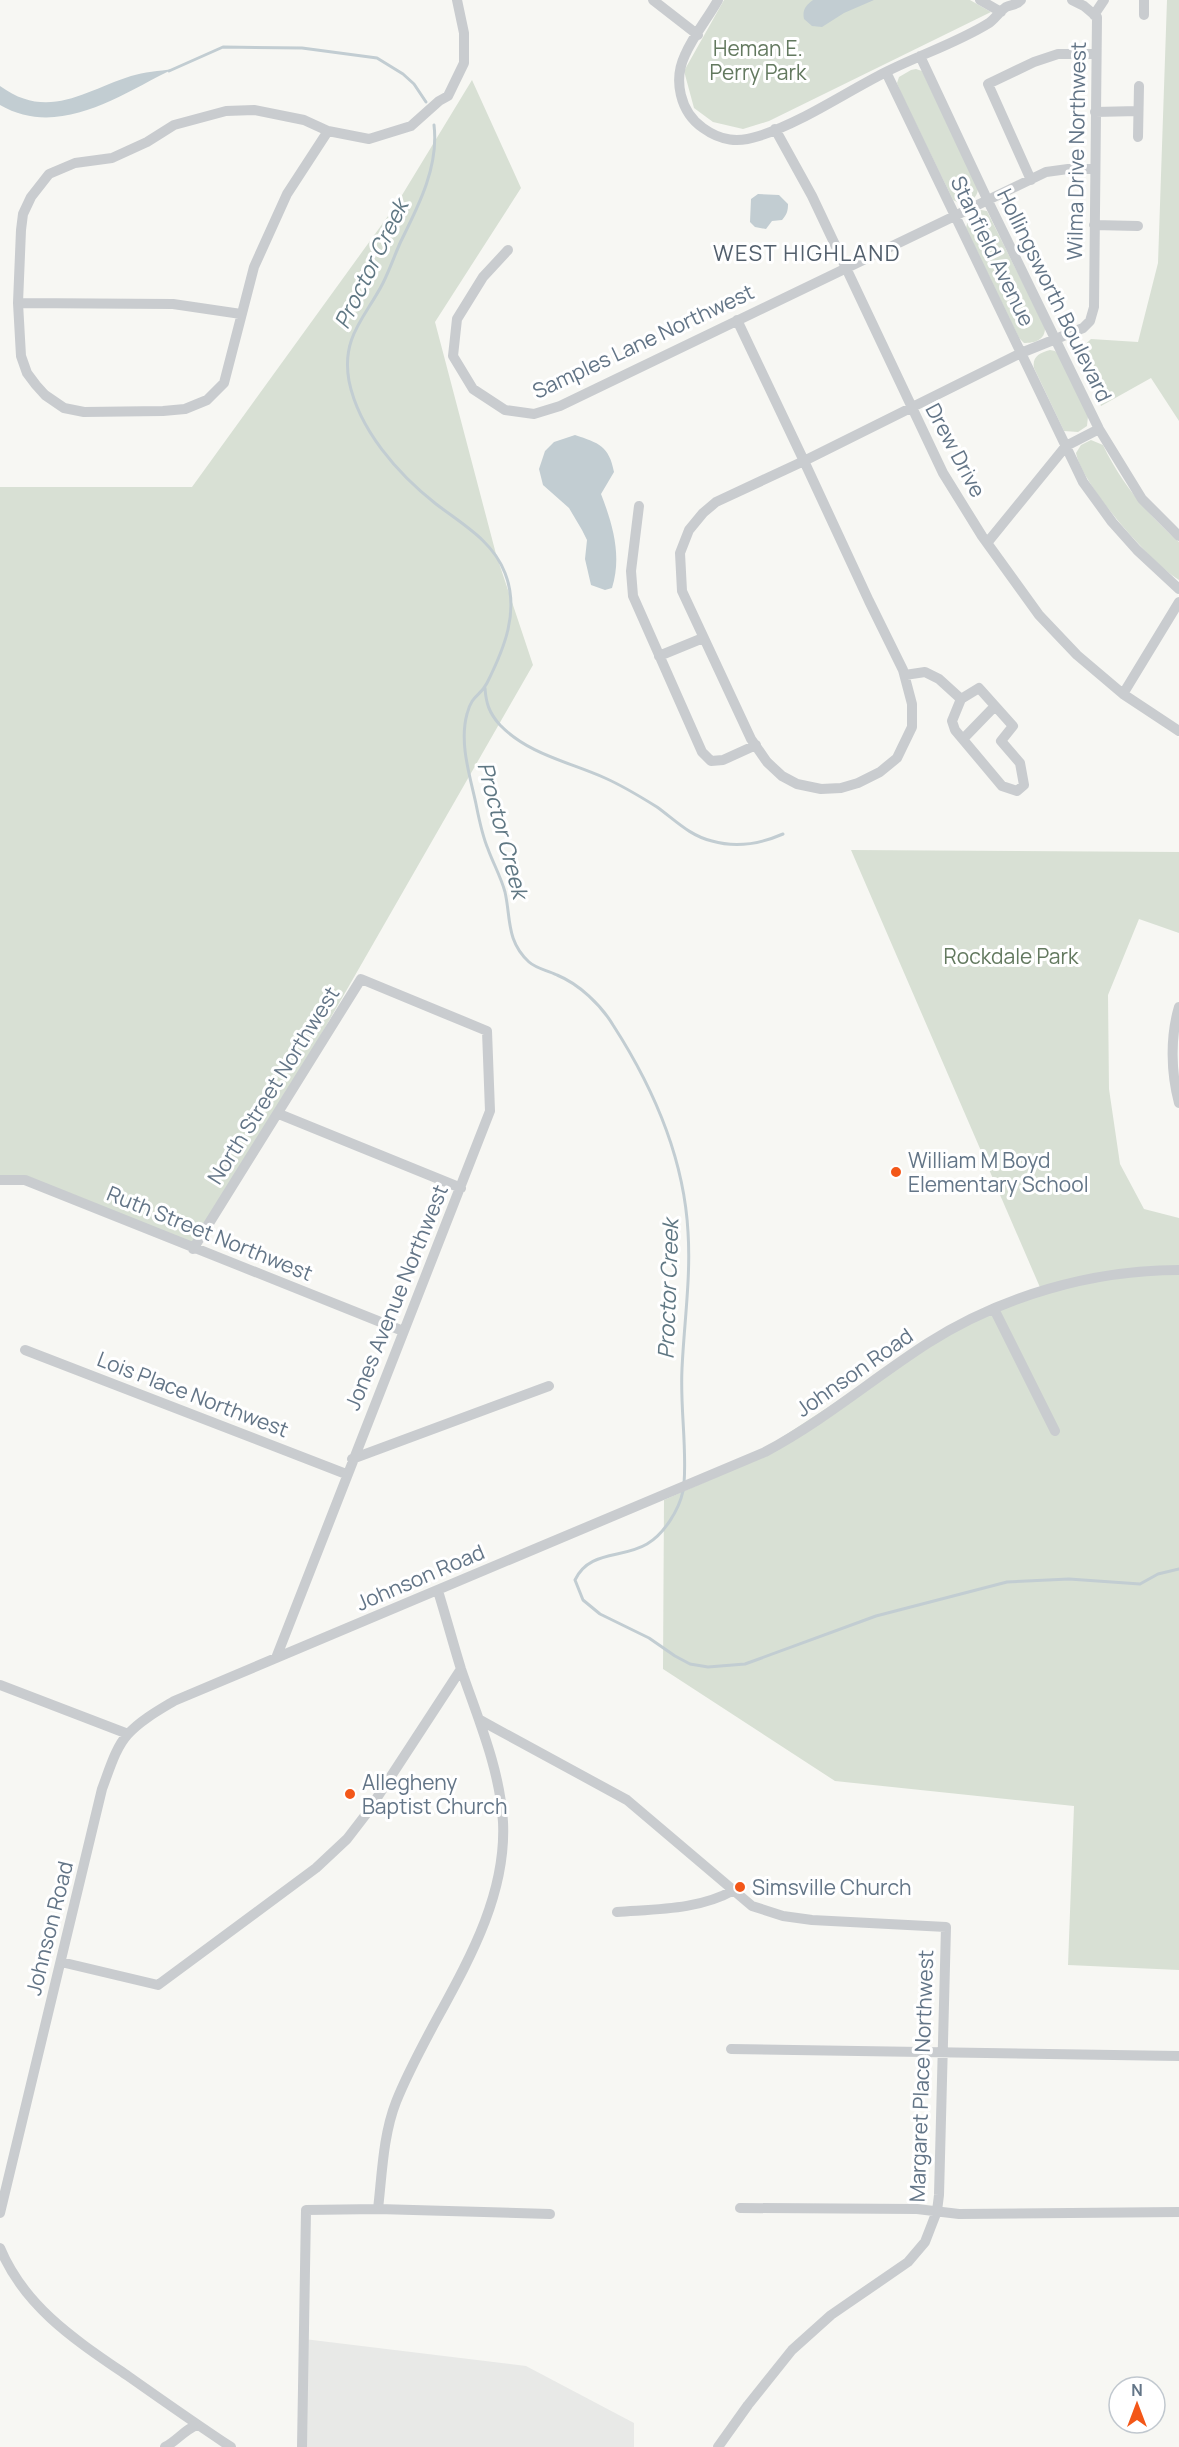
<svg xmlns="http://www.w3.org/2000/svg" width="1179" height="2447" viewBox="0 0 1179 2447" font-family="Manrope,sans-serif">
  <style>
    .built { fill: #e8e9e7 }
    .green { fill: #d8e0d4 }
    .water { fill: #c2cdd2 }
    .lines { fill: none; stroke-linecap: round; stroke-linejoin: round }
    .stream { stroke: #c2cdd2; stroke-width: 3 }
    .minor { stroke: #c9cccf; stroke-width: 10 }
    .poi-dot { fill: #f35718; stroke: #fff; stroke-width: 2 }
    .labels { text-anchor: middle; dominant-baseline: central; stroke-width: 6; stroke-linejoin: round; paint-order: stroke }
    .park-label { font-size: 21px; fill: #63795f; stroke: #fff }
    .street-label { font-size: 21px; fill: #637587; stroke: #fff }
    .poi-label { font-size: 21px; fill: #637587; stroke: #fff; text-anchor: start }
    .neighbourhood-label { font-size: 22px; letter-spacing: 1.5px; fill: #525f6c; stroke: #fff }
    .water-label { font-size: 22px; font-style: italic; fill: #5f7783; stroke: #fff }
  </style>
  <rect width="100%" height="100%" fill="#f7f7f3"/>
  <!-- built -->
  <path class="built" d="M304,2339L526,2366L634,2423V2447H300Z"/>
  <!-- green -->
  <path class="green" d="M724,0H970L991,12L769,121L743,129L713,122L694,108L684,71Z
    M1167,0H1179V421L1151,378L1101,406L1076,353L1091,339L1138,342L1158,263Z
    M916,69L922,71L978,189C977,199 970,202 961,204L953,200L900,91L897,83L899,77L911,70Z
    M472,80L521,188L435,322L496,554L533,665L197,1251L23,1183H0V487H192L396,205Z
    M981,210L987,211L1045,328C1045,340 1035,343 1024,343L1019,338L966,228L969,216Z
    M1050,350L1055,351L1059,355L1088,416L1087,426L1078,432L1064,431L1034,368C1032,357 1039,353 1050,350Z
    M1091,440L1103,445C1121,483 1148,515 1179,542V580C1151,563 1082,485 1076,453L1081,445Z
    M851,850L1179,852V933L1139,919L1108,995L1109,1089L1120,1164L1144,1209L1179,1218V1970L1068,1965L1074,1806L835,1781L663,1669L664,1500L730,1471L905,1357L1001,1305L1042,1292Z"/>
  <!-- water -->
  <path class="water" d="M813,0H874L844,13L822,27L812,26L804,19C802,10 806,5 813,0Z
    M173,69C120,95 59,139 0,105V86C48,121 84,91 131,76C144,72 159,71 173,69Z
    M758,194L779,195L788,204C788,211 787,214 782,220L772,221L766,229L755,227L750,222L751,199Z
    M575,435C599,443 609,446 614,472L601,494C613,525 622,556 612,588L605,590L591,585L585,559L587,540L582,530L569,508L543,485L539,469L545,451L554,442Z"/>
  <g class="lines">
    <!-- stream -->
    <path class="stream" d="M169,71L223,47L302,48L377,58L403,74L414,84L426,102
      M434,125C439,166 419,205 401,241C395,254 390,269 383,283C365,318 341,337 349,381C359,430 398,474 436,504C462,524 493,541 505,573C520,611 504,649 487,683C480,697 472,694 467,714C459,743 470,776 476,804C479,819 482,835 488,849C493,863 501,877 505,892C511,918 506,941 529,962C537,969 547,970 557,975C579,984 601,1005 613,1025C653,1087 684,1158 688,1232C691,1277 684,1324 682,1369C680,1408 687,1446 684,1484
      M485,688C486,703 489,713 500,725C528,754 569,762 605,778C623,786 641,797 657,807C675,820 690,836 712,841C736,848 760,844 783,834
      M683,1491C679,1510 664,1534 647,1544C622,1559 589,1550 575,1580L583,1600L600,1614L649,1638L675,1656L690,1664L708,1667L745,1664L876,1616L1007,1582L1069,1579L1140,1584L1158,1574L1179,1569"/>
    <!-- minor -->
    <path class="minor" d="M653,0L698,35
      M718,0C708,18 693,36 685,55C673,80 680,112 703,128C721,141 738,143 759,136C801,123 846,92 886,72C919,55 957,43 989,23C995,19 999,12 1006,7C1011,4 1016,6 1021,0
      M980,0L1001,12
      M1144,0V15
      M1094,15L1104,0
      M920,56L988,201L1099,429L1142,499L1179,536
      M886,72L1083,482L1112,522L1137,550L1179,589
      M254,110L304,120L328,131L287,194L254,267L224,383L207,400L185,409L163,411L84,412L64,408L45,395L36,385L27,373L21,356L18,303L21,230L23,214L31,197L49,174L75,163L112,158L147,142L174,125L226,111Z
      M1095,112L1138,111
      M775,129L812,196L943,473L982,536L1039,615L1077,655L1123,694L1179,731
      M328,131L369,139L411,126L439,101L448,96L464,63V33L457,0
      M1138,137L1139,86
      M1031,180L988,84L1034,62L1058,54H1096
      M1094,225L1138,226
      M508,250L483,277L457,319L453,356L473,389L505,410L534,414L560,406L1046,172L1068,169H1094
      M18,303L173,304L241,314
      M737,320L804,461L869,601L903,670L912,704V727L897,758L880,772L858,783L841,788L821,789L797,784L782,776L767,762L751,739L682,591L680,553L689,530L703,513L716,502L804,461L1021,353L1083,328L1090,321L1094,307L1097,17L1084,6L1072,0
      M639,506L631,571L633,596L702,752L711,761L723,760L756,745
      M987,543L1066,446L1099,429
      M659,656L703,638
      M905,675L925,672L939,679L961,699L952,721L955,730L1002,786L1017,791L1024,785L1020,763L1001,741L1013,726L979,688L961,699
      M1123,694L1179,602
      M963,739L995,706
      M1179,1007C1170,1037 1171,1073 1179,1103
      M279,1114L461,1188
      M0,1180H25L403,1331
      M193,1249L361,979L487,1031L490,1111L276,1658
      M994,1309L1055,1431
      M25,1350L346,1474
      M352,1459L549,1386
      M0,1685L128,1734
      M480,1720L627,1800L752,1906L783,1916L812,1920L946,1927L939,2195L937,2211L925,2242L908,2262L831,2315L792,2350L748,2405L718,2447
      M617,1912C656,1909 699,1910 734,1890
      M61,1962L158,1985L316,1868L347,1839L367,1813L461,1669
      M731,2049L1179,2056
      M740,2208L917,2209L959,2214L1179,2212
      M378,2209C382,2175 383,2135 396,2102C432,2011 508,1924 503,1822C500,1769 478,1719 461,1669C453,1643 446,1617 438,1591
      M0,2213L102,1789C109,1771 115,1748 128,1734C141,1720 159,1710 174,1701L765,1452C825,1420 872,1379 928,1343C1002,1296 1092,1270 1179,1270
      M0,2248C25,2308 77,2341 128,2376C162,2400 196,2424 231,2447
      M165,2447C178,2440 184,2430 197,2425
      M302,2447L306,2210L378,2209L550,2214"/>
  </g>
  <!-- markers -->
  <g class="poi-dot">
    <circle cx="896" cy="1172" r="6"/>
    <circle cx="350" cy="1794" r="6"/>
    <circle cx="740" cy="1887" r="6"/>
  </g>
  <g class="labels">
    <!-- park labels -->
    <g class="park-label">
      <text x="758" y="48">Heman E.<tspan x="758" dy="24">Perry Park</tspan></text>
      <text x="1011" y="956">Rockdale Park</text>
    </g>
    <!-- street labels -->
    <g class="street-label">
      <text transform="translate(1076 151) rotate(-89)">Wilma Drive Northwest</text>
      <text transform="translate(993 251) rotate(64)">Stanfield Avenue</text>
      <text transform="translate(1055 295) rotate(64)">Hollingsworth Boulevard</text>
      <text transform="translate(643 341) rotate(-25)">Samples Lane Northwest</text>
      <text transform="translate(956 450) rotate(62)">Drew Drive</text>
      <text transform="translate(273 1085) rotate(-58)">North Street Northwest</text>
      <text transform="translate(210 1233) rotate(22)">Ruth Street Northwest</text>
      <text transform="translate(396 1297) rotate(-68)">Jones Avenue Northwest</text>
      <text transform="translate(854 1372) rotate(-35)">Johnson Road</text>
      <text transform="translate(193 1394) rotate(21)">Lois Place Northwest</text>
      <text transform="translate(420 1577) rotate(-23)">Johnson Road</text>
      <text transform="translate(49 1928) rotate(-76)">Johnson Road</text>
      <text transform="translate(921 2076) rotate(-88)">Margaret Place Northwest</text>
    </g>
    <!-- poi labels -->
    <g class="poi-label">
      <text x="908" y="1160">William M Boyd<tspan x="908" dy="24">Elementary School</tspan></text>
      <text x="362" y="1782">Allegheny<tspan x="362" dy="24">Baptist Church</tspan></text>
      <text x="752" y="1887">Simsville Church</text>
    </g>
    <!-- neighbourhood labels -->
    <g class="neighbourhood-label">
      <text x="807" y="253">WEST HIGHLAND</text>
    </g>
    <!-- water labels -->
    <g class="water-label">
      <text transform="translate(371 264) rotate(-64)">Proctor Creek</text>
      <text transform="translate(503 830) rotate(75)">Proctor Creek</text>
      <text transform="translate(668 1289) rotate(-88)">Proctor Creek</text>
    </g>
  </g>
  <!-- north arrow -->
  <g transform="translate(1137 2405)"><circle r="28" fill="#ffffff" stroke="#c1c8cf" stroke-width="1.5"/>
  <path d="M0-4.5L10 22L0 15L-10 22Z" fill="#f35718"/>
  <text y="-9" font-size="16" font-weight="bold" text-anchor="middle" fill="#637587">N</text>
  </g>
</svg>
